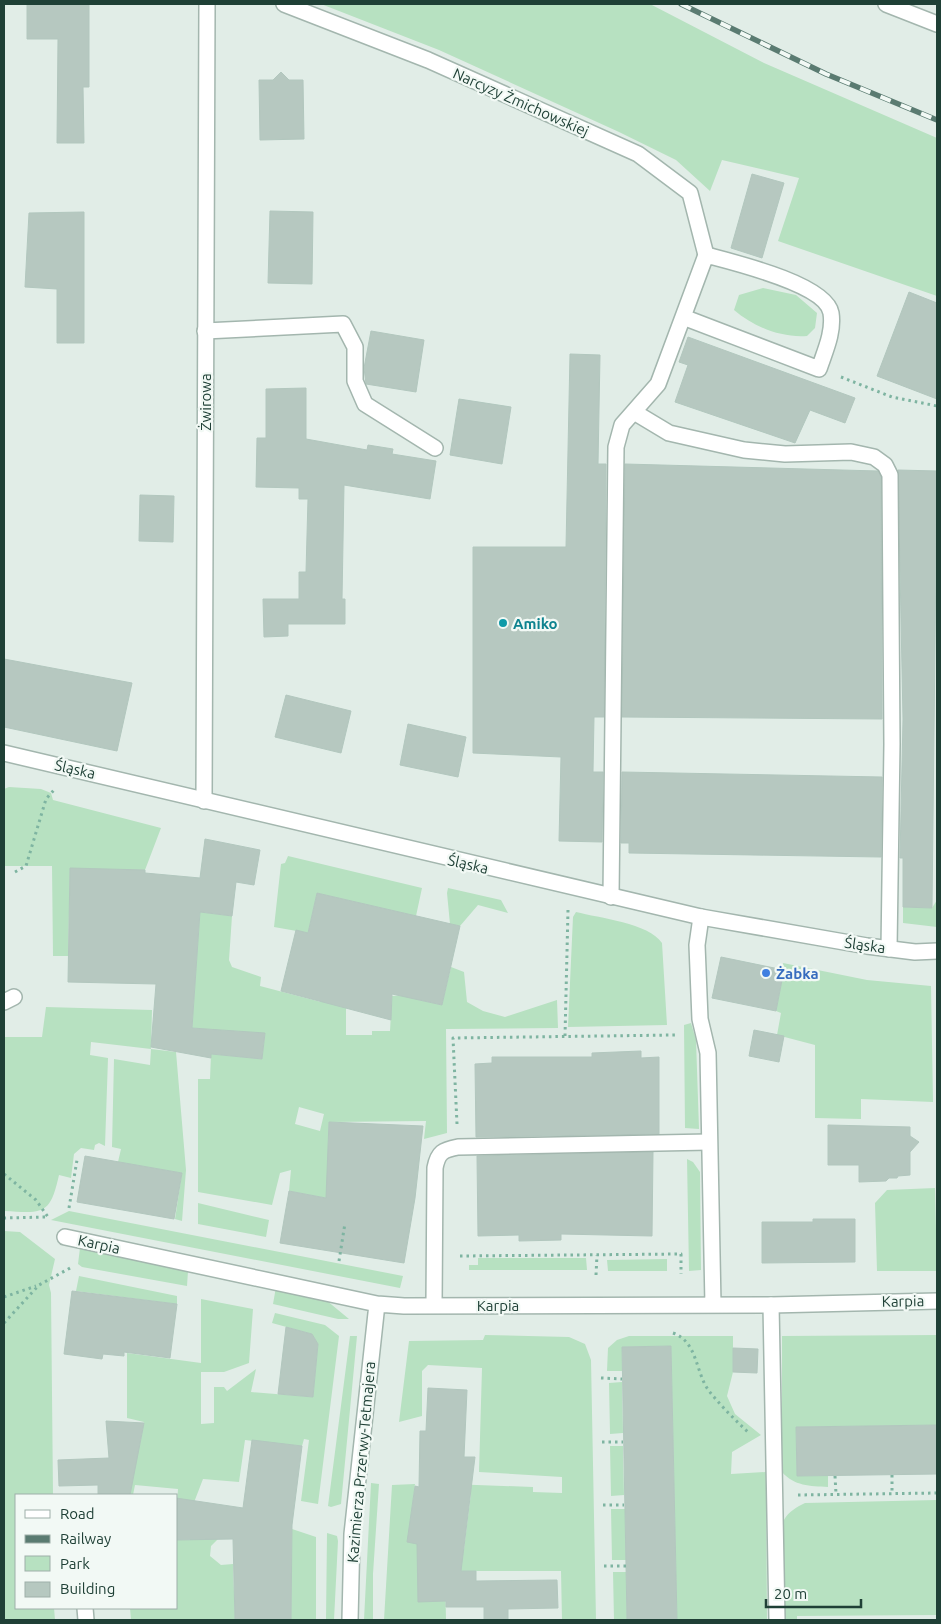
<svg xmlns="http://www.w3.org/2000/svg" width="941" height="1624" viewBox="0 0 941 1624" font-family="Ubuntu,sans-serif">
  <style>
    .green { fill: #b7e1c1; fill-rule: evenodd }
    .building { fill: #b6c8c0; stroke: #b2c7be }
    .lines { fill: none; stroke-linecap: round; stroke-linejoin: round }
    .service-casing { stroke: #a3b6ae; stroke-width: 18 }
    .minor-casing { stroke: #a3b6ae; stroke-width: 18 }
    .tertiary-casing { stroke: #a3b6ae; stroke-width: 18 }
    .path { stroke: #7eb4a1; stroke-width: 3; stroke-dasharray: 2.5 4; stroke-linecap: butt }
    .service { stroke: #fff; stroke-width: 15 }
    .minor { stroke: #fff; stroke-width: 15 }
    .tertiary { stroke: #fff; stroke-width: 15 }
    .rail-casing { stroke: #5a7b71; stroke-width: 5.5 }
    .rail { stroke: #f2f9f5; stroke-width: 4; stroke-dasharray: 11; stroke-linecap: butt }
    .culture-dot { fill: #0f9aa8; stroke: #f2f9f5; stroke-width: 2 }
    .shop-dot { fill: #3f7fe0; stroke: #f2f9f5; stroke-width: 2 }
    .labels { text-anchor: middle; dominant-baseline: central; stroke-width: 4.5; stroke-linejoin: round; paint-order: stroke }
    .street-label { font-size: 15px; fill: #1f4036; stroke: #f2f9f5 }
    .culture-label { font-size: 15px; font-weight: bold; fill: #0d838f; stroke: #f2f9f5; text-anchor: start }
    .shop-label { font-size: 15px; font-weight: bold; fill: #366cbe; stroke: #f2f9f5; text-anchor: start }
  </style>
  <rect width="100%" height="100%" fill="#e1ede7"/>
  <!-- green -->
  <path class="green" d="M321,4H650L764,63L937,138V296L778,241L799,178L722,160L710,191L676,160L619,132L439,50Z
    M763,288L796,295L817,313L815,328L807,336C781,338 754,327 734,310L739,295Z
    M9,787L41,789L51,793L53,800L161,828L145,870L70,869L68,956H53L52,866H4V789Z
    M288,856L422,888L416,916L317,893L308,933L274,927L281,864L285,863Z
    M937,871V927L903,923V907L932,908L937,900Z
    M448,888L501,900L508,913L478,905L460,926L450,924L447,893Z
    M200,912L232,916L229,960L232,967L261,977L260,986L321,1002L326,978L346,1006V1035H372V1031H390L392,996L420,994L419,1000L442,1005L451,967L464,972L467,1002L483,1011L505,1017L557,1000L558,1028L446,1029L447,1133L424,1139L426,1121L329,1122L328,1149L348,1202L289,1191L291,1170L280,1173L272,1205L198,1192V1079H210L211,1054L262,1059L265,1034L192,1028ZM299,1107L324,1114L320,1131L295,1124Z
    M576,912C599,918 649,923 662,943L667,1025L568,1027L573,917Z
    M783,963L867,980L931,986L933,1102L861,1099V1119L815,1118V1045L777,1035L781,1013L776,1011L784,970Z
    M46,1007L152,1010L151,1049L176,1052L186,1170L182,1221L175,1219L182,1173L118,1162L121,1149L112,1147L114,1059L150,1065L151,1049L91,1042L90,1055L108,1058L105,1146L99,1143L95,1145L94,1150L81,1148L74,1154L71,1178L59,1175C50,1216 43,1213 4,1211V1037H42Z
    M691,1023L696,1040L699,1129L685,1128L684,1025Z
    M687,1159L693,1162L700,1172L701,1270L689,1271Z
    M935,1188L937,1271H877L875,1203L887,1190Z
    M198,1203L269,1220L266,1237L198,1224Z
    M69,1211L403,1276L400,1288L51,1220Z
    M4,1231L20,1232L55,1259L49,1285L51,1293L53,1495H16V1608H54L55,1620H4Z
    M80,1248L188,1271L187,1286L82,1267L78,1264Z
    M478,1258H586L587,1270H469V1265H478Z
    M667,1259V1271H608L607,1260Z
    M79,1276L177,1296V1304L76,1291Z
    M276,1287L326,1300L349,1319H338L273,1304Z
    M201,1299L253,1309L249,1363L224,1372H201V1424L214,1423V1387H224L227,1391L256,1369L251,1392L313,1397L318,1344L312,1334L272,1323L275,1313L325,1325L339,1336L318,1504L301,1501L309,1440L304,1439L302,1446L245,1440L239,1482L203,1479L193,1505L177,1504L178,1489L135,1485L133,1495H129L130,1457L140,1444L144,1422L127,1418V1353L201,1363Z
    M485,1335L569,1337L585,1344L591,1360L596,1620H562L561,1571H445L446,1620H384L392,1485L415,1484L408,1542L464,1549L471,1493L450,1484L533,1487V1492L562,1493V1477L479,1472L482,1368L428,1365L422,1371V1416L399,1422L409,1341L483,1340Z
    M937,1335V1425L796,1427L797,1476H828V1487C810,1486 794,1486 782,1472V1336Z
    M350,1336H357L341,1504L331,1507L328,1506Z
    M629,1336H733V1372L727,1396L735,1414L761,1435L732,1452L731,1474L766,1472L767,1620H677L671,1346L622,1347V1371H607L608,1348L617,1340Z
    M622,1382L623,1433L610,1434L609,1383Z
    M610,1446H623L624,1495L611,1496Z
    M371,1483L379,1484L373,1574V1620H364Z
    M937,1500V1615L797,1616V1620H783C783,1599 776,1536 784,1520C789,1511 797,1507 805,1503Z
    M611,1509H625L626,1560H612Z
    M292,1529L316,1537V1620H291Z
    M327,1533L337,1536L338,1541L334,1620H326Z
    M191,1534L220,1537L211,1546L210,1556L221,1565L233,1564L235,1620H131L130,1608H176V1540H190Z
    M613,1572H626L627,1620H614Z"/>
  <!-- building -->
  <path class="building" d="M27,4H89V87H83L84,143H57L58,39H27Z
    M281,72L289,80H303L304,139L260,140L259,80H273Z
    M752,174L784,183L762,258L731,248Z
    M270,211L313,212L312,284L268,283Z
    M84,212V343H57V289L25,287L29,213Z
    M909,292L937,303V399L877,376Z
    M371,331L424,340L416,392L366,384L364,368Z
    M688,337L855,398L845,423L810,410L795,443L675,402L688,365L679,362Z
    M570,354L600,355L598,464H606L604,717H594L593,772H603L602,842L559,841L561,757L473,753V547H566Z
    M306,388V439L367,450L368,445L393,449L392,454L436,461L430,499L344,485L342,599H345V624H288V636L264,637L263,599H299V572H306L308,499H299V488L256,487L257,438H266V389Z
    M459,399L511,407L502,464L450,455Z
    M625,464L878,471L881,477L882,719L622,717Z
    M898,470L937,471L932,908L903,907V858H900L903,719Z
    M140,495L174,496L173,542L139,541Z
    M4,659L132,683L117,751L4,727Z
    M286,695L351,711L341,753L275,737Z
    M408,724L466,737L458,777L400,765Z
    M622,772L882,777L881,857L629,853V843H621Z
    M205,839L260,850L254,885L236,882L232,916L200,912L192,1028L265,1033L262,1059L211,1054V1058L151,1047L156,984L68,982L70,868L145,870V873L200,878Z
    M317,893L460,926L442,1005L392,994L391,1020L281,991L296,930L308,933Z
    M721,957L784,970L776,1011L712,998Z
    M754,1030L784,1036L779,1062L749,1056Z
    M641,1051V1058L659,1057V1134L476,1137L475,1064L492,1063V1057H592V1053Z
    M329,1122L423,1126L415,1198L404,1263L280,1243L289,1191L326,1198Z
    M828,1125L910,1127V1136L919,1142L910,1152V1175L898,1176L897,1178H889L886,1181L859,1182V1165H828Z
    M653,1152L652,1236L561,1234V1240L519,1241V1235L478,1236L477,1156Z
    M85,1156L182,1173L174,1219L77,1202Z
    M813,1219H855V1262L762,1263V1222H813Z
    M72,1291L177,1304L170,1358L124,1352V1356L103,1354L102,1359L64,1354Z
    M286,1327L312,1334L318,1344L313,1397L278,1394Z
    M671,1346L677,1620H627L622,1347Z
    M733,1348L758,1349L757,1373L733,1372Z
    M428,1388L467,1390L464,1457H475L461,1571H476V1581L557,1580L558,1608L508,1609V1620H484V1607H446V1601L418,1602L417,1544L407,1542L415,1486L419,1487L420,1431H426Z
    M106,1421L144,1423L130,1495H98V1485L59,1486L58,1460L109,1458Z
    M937,1425V1474L797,1476L796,1427Z
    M252,1440L302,1446L292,1525L291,1620H235L233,1539L176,1540V1498L243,1508Z"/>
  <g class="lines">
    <defs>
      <path id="service" d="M886,4L937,24
        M205,331L343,324L355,347V381L365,404L435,448
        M634,412L669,433L744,450L785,454L851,452L874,457L885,465L890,475L892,744L889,949
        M611,897L616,447L622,425L658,384L706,255C732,262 826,284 831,313C834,332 825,351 819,369L683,317
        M4,1002L14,997
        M434,1305L435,1168C438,1152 443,1150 458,1147L709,1142
        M771,1305L777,1620
        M85,1608L86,1620"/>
      <path id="minor" d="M284,4L428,60L638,154L690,193L706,255
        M204,801L207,4
        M701,917L697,945L700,1019L708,1053L713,1305
        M65,1237L377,1304L404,1306L771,1305L937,1301
        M350,1620L352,1534L377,1304"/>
      <path id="tertiary" d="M4,753L701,917L867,946L915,952L937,951"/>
    </defs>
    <!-- service casing -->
    <use href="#service" class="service-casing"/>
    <!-- minor casing -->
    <use href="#minor" class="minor-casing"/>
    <!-- tertiary casing -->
    <use href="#tertiary" class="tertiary-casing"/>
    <!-- path -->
    <path class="path" d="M841,377L892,397L937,406
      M15,872L26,866L46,799L54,790
      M565,1036L568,910
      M457,1124L453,1038L675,1035
      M4,1174L36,1200L48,1217L4,1218
      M69,1208L77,1160
      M460,1256L681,1254V1274
      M339,1261L345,1223
      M596,1275L597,1255
      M4,1297L36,1286
      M4,1323L39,1285L72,1267
      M673,1333C698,1342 695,1372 709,1391C721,1406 735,1420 749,1433
      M601,1378L622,1379
      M602,1442H623
      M892,1475V1493
      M835,1476L836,1494
      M798,1495L937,1493
      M603,1505H624
      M604,1566H626"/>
    <!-- service -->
    <use href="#service" class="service"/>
    <!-- minor -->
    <use href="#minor" class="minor"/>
    <!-- tertiary -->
    <use href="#tertiary" class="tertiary"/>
    <defs>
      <path id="rail" d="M681,4L826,74L937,120"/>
    </defs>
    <!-- rail casing -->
    <use href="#rail" class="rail-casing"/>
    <!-- rail -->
    <use href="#rail" class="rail"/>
  </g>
  <!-- markers -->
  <circle class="culture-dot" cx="503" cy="623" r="5"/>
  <circle class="shop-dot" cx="766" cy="973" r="5"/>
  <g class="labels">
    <!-- street labels -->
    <g class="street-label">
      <text transform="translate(521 102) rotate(24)">Narcyzy Żmichowskiej</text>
      <text transform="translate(205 402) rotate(-90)">Żwirowa</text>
      <text transform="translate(75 769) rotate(13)">Śląska</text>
      <text transform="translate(468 864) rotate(13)">Śląska</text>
      <text transform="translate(865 945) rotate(8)">Śląska</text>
      <text transform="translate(99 1244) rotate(12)">Karpia</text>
      <text transform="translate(903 1301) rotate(-1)">Karpia</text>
      <text x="498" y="1305">Karpia</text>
      <text transform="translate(361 1462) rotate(-85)">Kazimierza Przerwy-Tetmajera</text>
    </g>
    <!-- culture labels -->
    <g class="culture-label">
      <text x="513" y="623">Amiko</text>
    </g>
    <!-- shop labels -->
    <g class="shop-label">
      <text x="776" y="973">Żabka</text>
    </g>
  </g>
  <!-- border -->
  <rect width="941" height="1624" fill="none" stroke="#1f4036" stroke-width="10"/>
  <!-- legend -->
  <rect x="15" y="1494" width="162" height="115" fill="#f2f9f5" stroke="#9eafa9"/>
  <rect x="25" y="1510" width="25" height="8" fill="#ffffff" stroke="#9eafa9"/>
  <text x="60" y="1519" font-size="15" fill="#1f4036">Road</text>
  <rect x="25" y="1535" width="25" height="8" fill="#5a7b71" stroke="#9eafa9"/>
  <text x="60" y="1544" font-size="15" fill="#1f4036">Railway</text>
  <rect x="25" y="1556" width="25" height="15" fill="#b7e1c1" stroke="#9eafa9"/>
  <text x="60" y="1569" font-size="15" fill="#1f4036">Park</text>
  <rect x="25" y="1582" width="25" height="15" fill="#b6c8c0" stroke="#9eafa9"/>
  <text x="60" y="1594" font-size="15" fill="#1f4036">Building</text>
  <!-- scale -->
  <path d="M766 1599v8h95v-8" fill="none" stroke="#1f4036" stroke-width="2.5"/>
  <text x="774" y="1599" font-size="15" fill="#1f4036" stroke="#f2f9f5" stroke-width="4" paint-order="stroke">20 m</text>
</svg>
